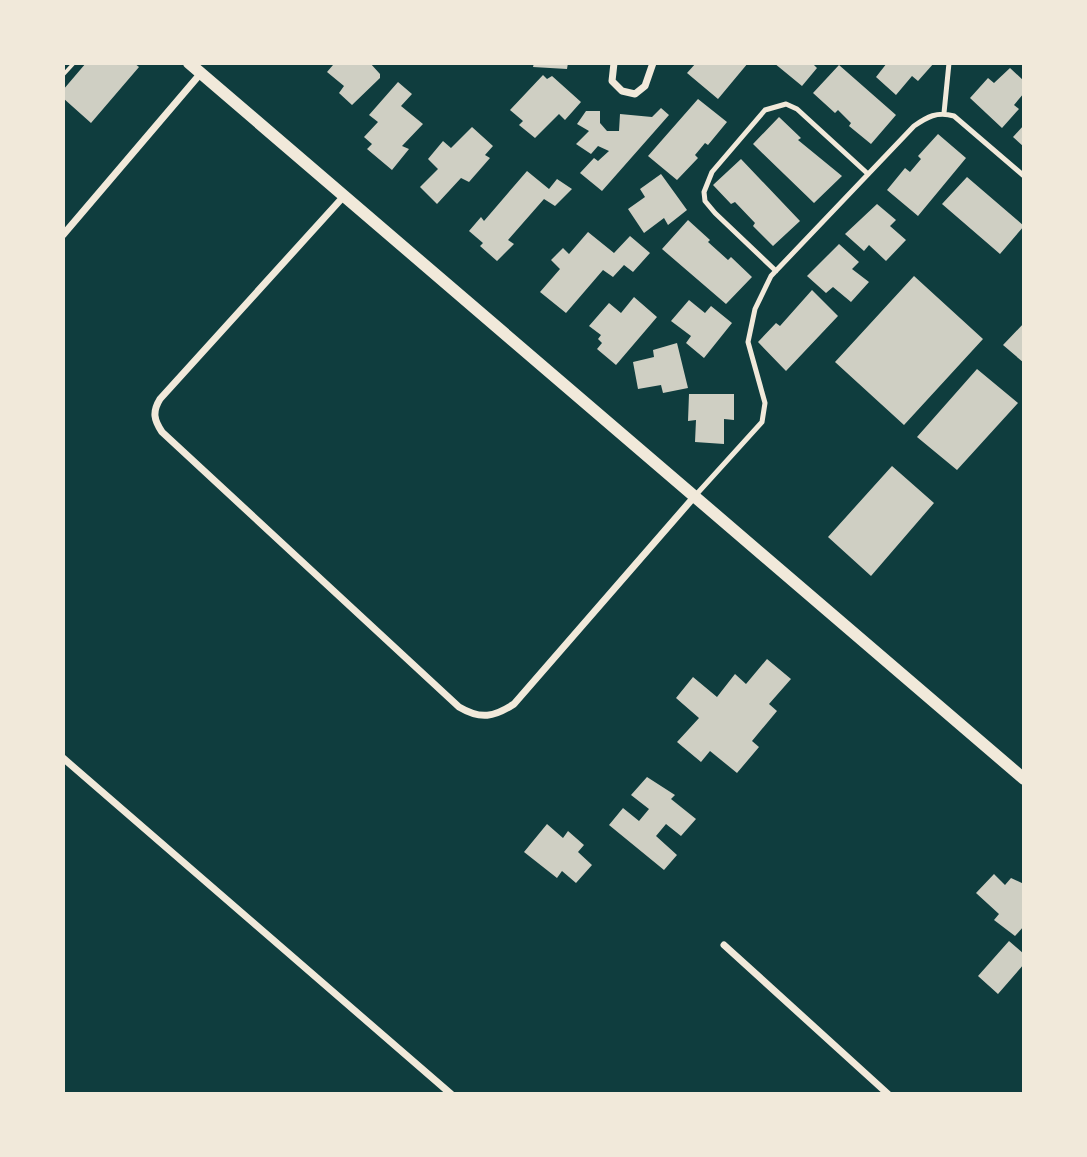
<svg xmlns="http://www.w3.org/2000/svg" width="1087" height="1157" viewBox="0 0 1087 1157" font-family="Commissioner,sans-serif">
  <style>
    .building { fill: #cfcfc3 }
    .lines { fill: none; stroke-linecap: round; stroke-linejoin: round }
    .path { stroke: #f1e9da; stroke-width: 3.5 }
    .service { stroke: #f1e9da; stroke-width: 5 }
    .minor { stroke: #f1e9da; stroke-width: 7 }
    .tertiary { stroke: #f1e9da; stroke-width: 12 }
  </style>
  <rect width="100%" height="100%" fill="#0f3d3e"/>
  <!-- building -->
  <path class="building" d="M86,63H134L139,67L91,123L63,98V90Z
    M330,63H370L380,74V78L352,105L339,93L344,86L327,72L333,65Z
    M534,63H568L567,69L533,67Z
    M696,63H748L718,99L687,73Z
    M774,63H812L817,68L802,86Z
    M887,63H934L918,81L912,76L896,95L876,77Z
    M839,65L896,115L871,144L849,126L851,123L838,110L835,113L813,93Z
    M1010,68L1024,81V93L1014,105L1019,109L1002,128L970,98L988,78L994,83Z
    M543,75L547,79L552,76L581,102L565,120L559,114L535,138L519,125L523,121L510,110Z
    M398,82L412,94L401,106L423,124L402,146L409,149L392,170L367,149L372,144L364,137L378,122L369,115Z
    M698,99L727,122L708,145L705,143L695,155L698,158L677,180L648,156Z
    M661,108L669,115L602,191L580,173L594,158L598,161L609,151L598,146L591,154L576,144L589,131L577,124L586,111H600V123L607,131H619L620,114L652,117Z
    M779,117L801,138L798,140L842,176L814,203L753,144Z
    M1024,125V147L1013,137Z
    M472,127L493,146L485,155L490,158L469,182L461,178L437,204L420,187L438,169L428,159L443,141L451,148Z
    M938,134L966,158L918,216L887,190L905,168L910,172L921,159L918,156Z
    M741,159L800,221L773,246L753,226L755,223L735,202L731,204L713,185Z
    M527,171L549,189L557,179L572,189L555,206L544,199L508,240L514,244L497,261L480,246L483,243L469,231L481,217L484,221Z
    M661,174L687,210L668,225L664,218L644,233L628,209L645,197L640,189Z
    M967,177L1024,226L1000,254L942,204Z
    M877,204L896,220L890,226L906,240L886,261L869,245L864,251L845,234Z
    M688,220L710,240L708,242L728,260L731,257L752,277L726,304L662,249Z
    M588,232L614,253L630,236L650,253L633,272L624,265L613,277L603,270L566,313L540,292L560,269L551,260L563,248L569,254Z
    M839,244L859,262L852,269L869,282L851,302L833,287L826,293L807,276Z
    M914,276L983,339L904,425L835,362Z
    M812,290L838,316L786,371L758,342L776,323L780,326Z
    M634,297L657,317L616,365L597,349L602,343L598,339L601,335L589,326L609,303L621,313Z
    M689,300L705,313L711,306L732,323L704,358L686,343L691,336L671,321Z
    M1024,323V363L1003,345Z
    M677,343L688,388L663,393L661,385L638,389L633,362L654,357L653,350Z
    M977,369L1018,403L957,470L917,437Z
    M689,394H734V420L724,419V444L695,442L696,420L688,421Z
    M892,466L934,503L871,576L828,537Z
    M767,659L791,679L769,704L777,711L752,741L759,747L737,773L710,751L701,762L677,742L699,718L676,698L693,677L717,697L735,674L746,684Z
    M647,777L675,795L671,799L696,819L681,836L666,824L656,836L677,855L664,870L609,825L623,808L639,821L649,809L631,795Z
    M547,824L563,838L568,831L584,845L578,852L592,865L576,883L562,871L557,878L524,852Z
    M994,874L1005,885L1011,878L1024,884V926L1015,936L994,920L999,914L976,893Z
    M1009,941L1024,954V964L998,994L978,976Z"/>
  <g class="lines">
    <!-- path -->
    <path class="path" d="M63,75L74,63"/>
    <!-- service -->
    <path class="service" d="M944,113L949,63
      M776,271L715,213L705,201L704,192L712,172L765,110L786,104L797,109L868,174
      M694,497L762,422L765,403L748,342L755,309L771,276L914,126C927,117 937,111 954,116L1024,176"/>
    <!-- minor -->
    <path class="minor" d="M614,63L612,81L622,91L635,94L645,86L653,63
      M344,196L160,399C152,412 154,420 162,432L459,707C481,720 494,717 514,704L694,497
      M63,235L201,73
      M63,758L451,1094
      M724,945L888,1094"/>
    <!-- tertiary -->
    <path class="tertiary" d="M189,63L1024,779"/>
  </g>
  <!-- border -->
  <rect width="1087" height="1157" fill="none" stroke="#f1e9da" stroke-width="130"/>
</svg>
